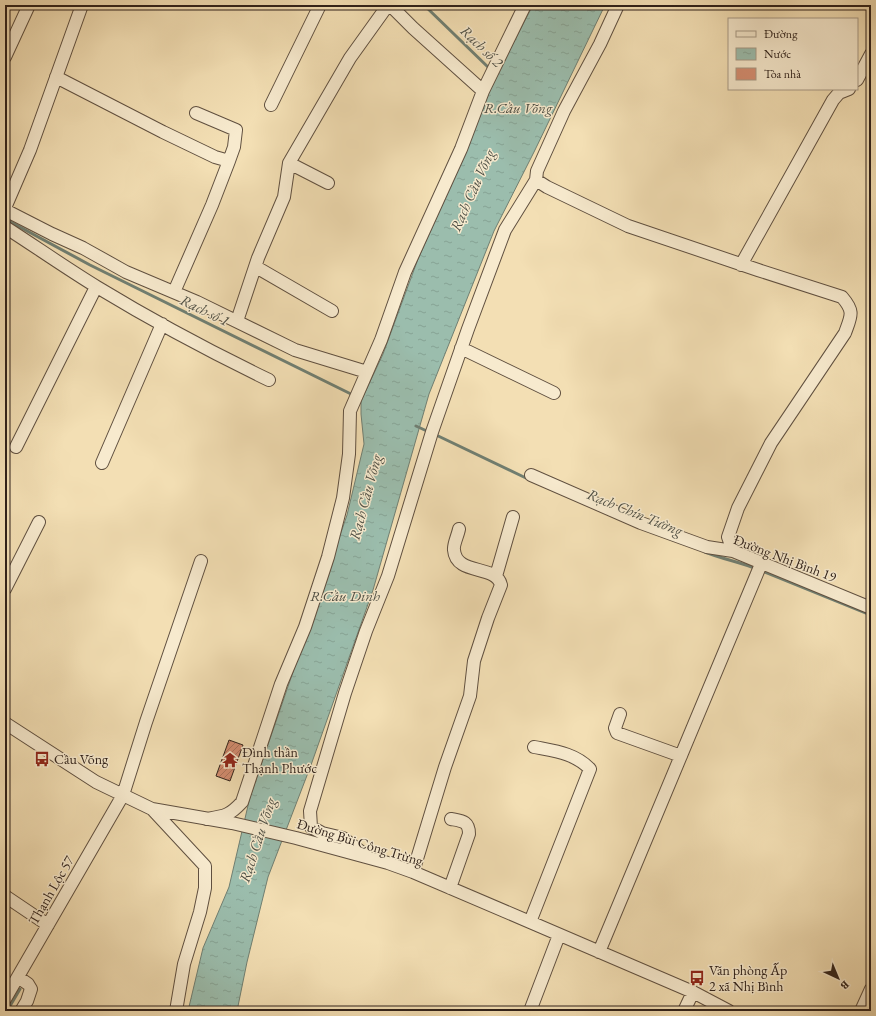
<svg xmlns="http://www.w3.org/2000/svg" width="876" height="1016" viewBox="0 0 876 1016" font-family="'EB Garamond',serif">
  <style>
    .water { fill: url(#water-ripples); stroke: #707f72 }
    .lines { fill: none; stroke-linecap: round; stroke-linejoin: round }
    .stream { stroke: #707f72; stroke-width: 3 }
    .building { fill: url(#building-hatch); stroke: #2f211a }
    .minor-casing { stroke: #605040; stroke-width: 14 }
    .minor { stroke: #f7eace; stroke-width: 12 }
    .labels { text-anchor: middle; dominant-baseline: central; stroke-width: 3; stroke-linejoin: round; paint-order: stroke }
    .street-label { font-size: 14px; fill: #2f211a; stroke: #f7eace }
    .poi-label { font-size: 14px; fill: #2f211a; stroke: #f7eace; text-anchor: start }
    .water-label { font-size: 15px; font-style: italic; fill: #4f5046; stroke: #f7eace }
  </style>
  <defs>
    <pattern id="water-ripples" width="26" height="14" patternUnits="userSpaceOnUse"><rect width="26" height="14" fill="#9bbdad"/><path d="M2 4q2-2 4 0t4 0M15 11q2-2 4 0t4 0" fill="none" stroke="#86a294"/></pattern>
    <pattern id="building-hatch" width="6" height="6" patternUnits="userSpaceOnUse"><rect width="6" height="6" fill="#d68e72"/><path d="M-1 1l2-2M0 6l6-6M5 7l2-2" fill="none" stroke="#ae745d"/></pattern>
  </defs>
  <rect width="100%" height="100%" fill="#f3dfb4"/>
  <filter id="stains"><feTurbulence type="fractalNoise" baseFrequency=".005" numOctaves="4"/><feColorMatrix values="0 0 0 0 .2 0 0 0 0 .09 0 0 0 0 .02 0 0 0 .5 -.17"/></filter>
  <radialGradient id="worn" r=".72"><stop offset=".6" stop-color="#630" stop-opacity="0"/><stop offset="1" stop-color="#630" stop-opacity=".3"/></radialGradient>
  <!-- water -->
  <path class="water" d="M533,5H605L534,152L494,231L429,394L373,590L311,765L268,877L247,962L237,1011H188L203,948L229,887L250,797L347,515L364,444L361,414V401L383,354L418,259L451,185L488,92Z"/>
  <g class="lines">
    <!-- stream -->
    <path class="stream" d="M424,5L490,69
      M5,219L90,265L353,395
      M416,426L429,432
      M434,434L528,479
      M705,552C722,559 740,562 757,569
      M762,571L871,615
      M7,1011L20,989"/>
  </g>
  <!-- building -->
  <path class="building" d="M229,740L243,745L230,781L216,776Z"/>
  <g class="lines">
    <defs>
      <path id="minor" d="M390,5L413,28L483,91
        M5,57L29,5
        M56,77L163,132L215,157L229,161L234,147L236,130L196,113
        M857,80L871,54
        M271,105L320,5
        M289,163L328,183
        M536,180L547,187L628,226L758,270L842,297C855,312 851,316 845,333L771,443L738,508L728,537L733,551
        M5,208L30,150L82,5
        M5,210L52,234L83,248L126,272L197,302L295,350L367,372
        M5,227C36,247 66,268 97,287C153,321 211,352 269,380
        M741,265L833,100L839,93L849,89
        M256,267L332,311
        M174,292L212,205L229,161
        M237,321L258,258L284,197L289,163L350,58L388,5
        M461,348L554,393
        M16,447L96,287
        M102,463L162,324
        M531,475L641,523L707,547L733,551L871,608
        M496,576L513,517
        M5,589L39,522
        M620,714L615,728L617,733L681,756
        M5,723L96,782L152,809L232,823L296,838L388,863L413,872L530,922L693,992L729,1011
        M152,809L205,866V888L200,912L184,964L176,1011
        M206,819C225,816 229,816 242,802L281,684L305,627L328,557L343,498L349,454L350,411L381,340L405,272L461,149L483,91L525,5
        M368,857L343,838L322,833L311,827L310,811L345,693L366,631L388,576L432,432L468,329L505,230L536,180L537,171L564,111L600,44L618,5
        M413,872L445,767L470,696L474,661L488,618L501,585C496,564 456,576 454,550C453,545 458,535 459,529
        M450,888L469,834C469,821 462,821 451,819
        M5,896L48,925
        M530,922L590,769C575,753 554,751 534,747
        M599,952L761,564
        M18,977L28,984L31,989L27,1001L21,1011
        M5,999L123,795L146,722L201,561
        M530,1011L559,935
        M684,1011L693,992
        M861,1011L871,989"/>
    </defs>
    <!-- minor casing -->
    <use href="#minor" class="minor-casing"/>
    <!-- minor -->
    <use href="#minor" class="minor"/>
  </g>
  <!-- icons -->
  <defs>
    <symbol id="bus-bare" viewBox="-9 -9 18 18"><path d="M-5-6H5V4H4V6H2V4H-2V6H-4V4H-5ZM-3.5-4V0h7V-4ZM-3.5 1.2v1.5H-2V1.2ZM2 1.2v1.5H3.5V1.2Z" fill="#8f2418" stroke="#f7eace" stroke-width="2.5" paint-order="stroke"/></symbol>
    <symbol id="temple-bare" viewBox="-9 -9 18 18"><path d="M0-6L5-2H3V0L6.5 2.5H4V6H1.5V3h-3V6H-4V2.5H-6.5L-3 0V-2H-5Z" fill="#8f2418" stroke="#f7eace" stroke-width="2.5" paint-order="stroke"/></symbol>
  </defs>
  <g fill-rule="evenodd">
    <use href="#bus-bare" x="31" y="748" width="22" height="22"/>
    <use href="#temple-bare" x="219" y="749" width="22" height="22"/>
    <use href="#bus-bare" x="686" y="967" width="22" height="22"/>
  </g>
  <g class="labels">
    <!-- street labels -->
    <g class="street-label">
      <text transform="translate(785 558) rotate(21)">Đường Nhị Bình 19</text>
      <text transform="translate(360 842) rotate(17)">Đường Bùi Công Trừng</text>
      <text transform="translate(51 890) rotate(-60)">Thạnh Lộc 57</text>
    </g>
    <!-- poi labels -->
    <g class="poi-label">
      <text x="242" y="752">Đình thần<tspan x="242" dy="16">Thạnh Phước</tspan></text>
      <text x="54" y="759">Cầu Võng</text>
      <text x="709" y="970">Văn phòng Ấp<tspan x="709" dy="16">2 xã Nhị Bình</tspan></text>
    </g>
    <!-- water labels -->
    <g class="water-label">
      <text transform="translate(482 46) rotate(44)">Rạch số 2</text>
      <text x="518" y="107">R.Cầu Võng</text>
      <text transform="translate(472 190) rotate(-66)">Rạch Cầu Võng</text>
      <text transform="translate(205 310) rotate(26)">Rạch số 1</text>
      <text transform="translate(365 497) rotate(-75)">Rạch Cầu Võng</text>
      <text transform="translate(635 512) rotate(22)">Rạch Chín Tường</text>
      <text x="345" y="595">R.Cầu Dinh</text>
      <text transform="translate(257 840) rotate(-72)">Rạch Cầu Võng</text>
    </g>
  </g>
  <!-- margin -->
  <rect width="876" height="1016" fill="none" stroke="#f3dfb4" stroke-width="20"/>
  <rect x="6" y="6" width="864" height="1004" fill="none" stroke="#2f211a" stroke-width="2"/>
  <rect x="10" y="10" width="856" height="996" fill="none" stroke="#2f211a"/>
  <!-- legend -->
  <rect x="728" y="18" width="130" height="72" fill="#f7eace" stroke="#a79a86"/>
  <rect x="736" y="31" width="20" height="6" fill="#f7eace" stroke="#a79a86"/>
  <text x="764" y="38" font-size="12" fill="#2f211a">Đường</text>
  <rect x="736" y="48" width="20" height="12" fill="url(#water-ripples)" stroke="#a79a86"/>
  <text x="764" y="58" font-size="12" fill="#2f211a">Nước</text>
  <rect x="736" y="68" width="20" height="12" fill="#d68e72" stroke="#a79a86"/>
  <text x="764" y="78" font-size="12" fill="#2f211a">Tòa nhà</text>
  <!-- north arrow -->
  <g transform="translate(838 978) rotate(136)" stroke="#f7eace" stroke-width="3" paint-order="stroke">
  <path d="M0-3L7 15L0 10L-7 15Z" fill="#2f211a"/>
  <text y="-6" font-size="11" font-weight="bold" text-anchor="middle" fill="#2f211a">B</text>
  </g>
  <rect width="100%" height="100%" filter="url(#stains)"/>
  <rect width="100%" height="100%" fill="url(#worn)"/>
</svg>
